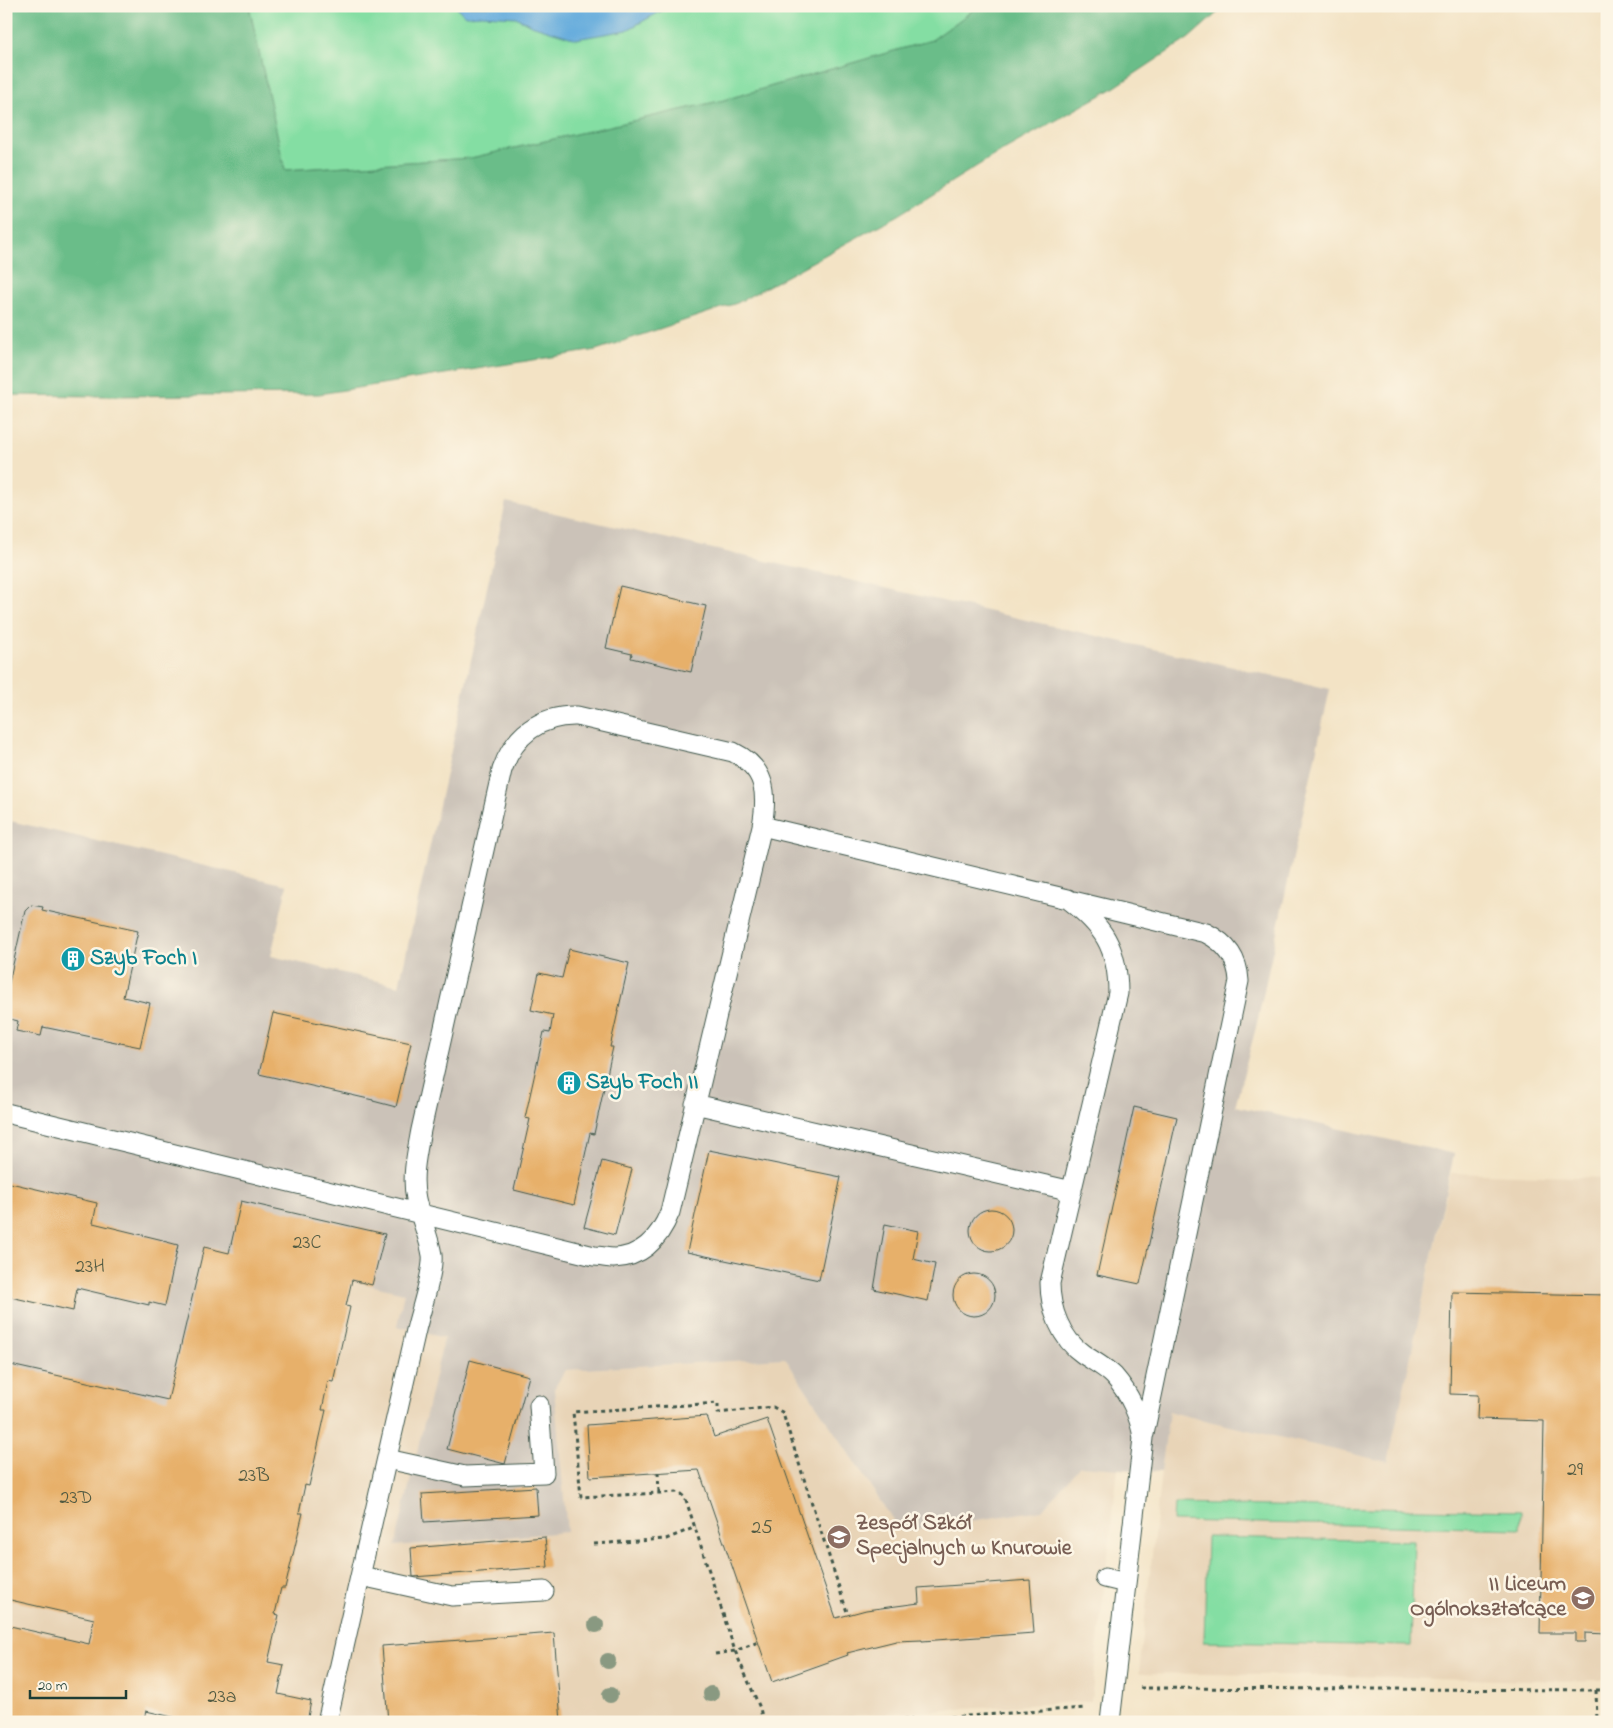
<svg xmlns="http://www.w3.org/2000/svg" width="1613" height="1728" viewBox="0 0 1613 1728" font-family="'Indie Flower',sans-serif">
  <style>
    .built { fill: #e8d4b7 }
    .industrial { fill: #cbc2b8 }
    .green { fill: #84dea3; stroke: #528e6c }
    .forest { fill: #6bbd89; stroke: #457d5e }
    .water { fill: #67addd; stroke: #437588 }
    .building { fill: #e7b06b }
    .lines { fill: none; stroke-linecap: round; stroke-linejoin: round }
    .service-casing { stroke: #3f564a; stroke-width: 21 }
    .path { stroke: #3f564a; stroke-width: 3; stroke-dasharray: 4 4; stroke-linecap: butt }
    .service { stroke: #fff; stroke-width: 19 }
    .tree { fill: #899981 }
    .labels { text-anchor: middle; dominant-baseline: central; stroke-width: 5; stroke-linejoin: round; paint-order: stroke }
    .number-label { font-size: 20px; fill: #515a42 }
    .culture-label { font-size: 22px; font-weight: bold; fill: #0d838f; stroke: #fcf5e5; text-anchor: start }
    .education-label { font-size: 22px; font-weight: bold; fill: #785e54; stroke: #fcf5e5; text-anchor: start }
  </style>
  <rect width="100%" height="100%" fill="#fcf5e5"/>
  <filter id="ink" filterUnits="userSpaceOnUse"><feTurbulence type="fractalNoise" baseFrequency=".02" numOctaves="2"/><feDisplacementMap in="SourceGraphic" scale="10" xChannelSelector="R" yChannelSelector="G"/><feConvolveMatrix kernelMatrix="1 2 1 2 8 2 1 2 1" color-interpolation-filters="sRGB"/></filter>
  <filter id="wash" filterUnits="userSpaceOnUse"><feTurbulence type="fractalNoise" baseFrequency=".0096" numOctaves="4" result="noise"/><feDisplacementMap in="SourceGraphic" scale="20" xChannelSelector="R" yChannelSelector="G"/><feGaussianBlur stdDeviation="1.12" result="paint"/><feColorMatrix in="noise" values="0 0 0 0 0 0 0 0 0 0 0 0 0 0 0 0 0 1.4 0 .05"/><feComposite in="paint" operator="in"/></filter>
  <g filter="url(#wash)">
    <rect width="100%" height="100%" fill="#f3e3c5"/>
    <!-- built -->
    <path class="built" d="M1451,1173L1607,1178V1680L1533,1681L1402,1677L1139,1673L1161,1472L1169,1412L1387,1461Z
      M204,1247L405,1293L397,1326L444,1338L396,1546L566,1532L554,1389L564,1370L785,1358L901,1532L1042,1510L1080,1466L1118,1468L1091,1701L754,1722H6V1364L168,1400Z"/>
    <!-- industrial -->
    <path class="industrial" d="M506,502L1330,689L1256,1027L1235,1106L1454,1154L1388,1462L1169,1412L1161,1472L1080,1466L1042,1510L901,1532L785,1358L565,1370L554,1389L567,1532L395,1546L444,1338L397,1326L404,1293L205,1247L168,1400L6,1364V820L287,885L271,956L399,986Z"/>
    <!-- green -->
    <path class="green" d="M249,6H979L932,40L724,100L471,158L284,170Z
      M1174,1504L1521,1511L1520,1529L1173,1521Z
      M1207,1537L1414,1541L1411,1646L1204,1642Z"/>
    <!-- forest -->
    <path class="forest" d="M6,6H249L285,170L471,158L724,100L932,40L979,6H1225L1189,38L1112,89L998,153L898,215L737,303L596,350L319,394L105,396L6,395Z"/>
    <!-- water -->
    <path class="water" d="M455,6H676L665,9L627,30L576,39L531,25L516,17L483,15L465,16Z"/>
    <g id="blocks">
      <!-- building -->
      <path class="building" d="M620,586L706,606L691,672L631,658L632,654L606,648Z
        M31,905L43,907L42,910L138,931L123,997L150,1003L140,1047L43,1027L41,1036L16,1031L18,1021L6,1018L8,987L25,911Z
        M569,949L629,963L610,1047H613L594,1134L590,1133L574,1205L514,1190L530,1119L525,1118L544,1032L550,1033L553,1015L531,1010L539,973L562,978Z
        M273,1013L411,1043L396,1107L373,1101V1100L259,1074Z
        M1134,1107L1177,1117L1140,1284L1097,1275Z
        M709,1150L841,1177L819,1280L687,1252Z
        M602,1161L632,1169L615,1235L584,1227Z
        M6,1182L97,1203L93,1223L163,1240V1241L178,1245L165,1306L149,1302V1305L77,1288L73,1311L6,1296Z
        M241,1201L385,1234L372,1285L352,1280L346,1306L350,1307L333,1382L328,1381L322,1410H326L309,1486L305,1485L299,1513H303L285,1588H281L275,1614L279,1615L268,1662L284,1665L278,1694L311,1701L307,1722H195L146,1711L143,1722H6V1625L89,1644L94,1619L6,1599V1364L168,1400L204,1247L229,1253Z
        M970 1230a21 21 0 1 1 42 0a21 21 0 1 1-42 0Z
        M885,1224L918,1231L913,1259L935,1264L928,1301L874,1289Z
        M953 1295a21 21 0 1 1 42 0a21 21 0 1 1-42 0Z
        M1452,1292L1607,1295V1634L1585,1633V1642H1576V1633H1540L1544,1421L1477,1419L1478,1395L1450,1394Z
        M470,1360L529,1376L505,1464L447,1449Z
        M707,1416L714,1437L767,1419L836,1618L866,1610L919,1603L918,1588L1030,1580L1034,1633L922,1641V1640L896,1641L847,1653L848,1655L772,1682L699,1470L590,1477L587,1425Z
        M536,1487L538,1515L424,1522L422,1494Z
        M545,1537L548,1567L413,1577L411,1548Z
        M554,1633L561,1722H388L382,1646Z"/>
    </g>
  </g>
  <g filter="url(#ink)">
    <use href="#blocks" fill-opacity="0" stroke="#3f564a" stroke-width="1"/>
    <g class="lines">
      <defs>
        <path id="service" d="M762,826L1068,899C1103,926 1118,947 1118,993L1050,1283C1050,1309 1061,1339 1083,1354C1093,1361 1105,1367 1114,1376C1129,1393 1140,1416 1143,1438L1110,1722
          M1073,901L1206,933C1226,943 1238,959 1239,981L1144,1434
          M695,1104L1072,1191
          M6,1113L594,1256C600,1256 608,1258 614,1258C643,1257 660,1237 670,1212L762,826C768,793 766,768 733,752L577,716C540,715 514,735 502,770L421,1130C417,1152 411,1177 416,1199C420,1218 429,1236 432,1255C434,1272 420,1312 416,1330L327,1722
          M387,1459L465,1476L544,1473L539,1405
          M361,1576L452,1596L544,1591
          M1105,1578L1126,1583"/>
      </defs>
      <!-- service casing -->
      <use href="#service" class="service-casing"/>
      <!-- path -->
      <path class="path" d="M658,1472L659,1492
        M594,1544L666,1539L696,1527
        M715,1654L735,1651L758,1642
        M1140,1688L1607,1690
        M1596,1690L1597,1722
        M763,1722L760,1708L735,1651L685,1497L679,1492L581,1497L573,1412L718,1403V1413L773,1407L782,1412L784,1417L848,1615
        M879,1722L1085,1708"/>
      <!-- service -->
      <use href="#service" class="service"/>
    </g>
    <!-- trees -->
    <g class="tree">
      <circle cx="596" cy="1625" r="8"/>
      <circle cx="608" cy="1661" r="8"/>
      <circle cx="711" cy="1694" r="8"/>
      <circle cx="610" cy="1695" r="8"/>
    </g>
  </g>
  <!-- icons -->
  <defs>
    <symbol id="building-disc" viewBox="-11 -11 22 22"><circle r="9.5" fill="#0f9aa8" stroke="#fcf5e5"/><path d="M-4-6H4V6H1V3H-1V6H-4ZM-2.5-4.3h1.7v1.8h-1.7ZM.8-4.3h1.7v1.8H.8ZM-2.5-1h1.7V.8h-1.7ZM.8-1h1.7V.8H.8Z" fill="#fff"/></symbol>
    <symbol id="school-disc" viewBox="-11 -11 22 22"><circle r="9.5" fill="#8d6e63" stroke="#fcf5e5"/><path d="M0-5L7-2L0 1L-7-2ZM-4 1L0 2.5L4 1V4Q0 6-4 4Z" fill="#fff"/></symbol>
  </defs>
  <g fill-rule="evenodd">
    <use href="#building-disc" x="59" y="945" width="28" height="28"/>
    <use href="#building-disc" x="555" y="1069" width="28" height="28"/>
    <use href="#school-disc" x="825" y="1523" width="28" height="28"/>
    <use href="#school-disc" x="1569" y="1584" width="28" height="28"/>
  </g>
  <g class="labels">
    <!-- number labels -->
    <g class="number-label">
      <text x="307" y="1243">23C</text>
      <text x="90" y="1267">23H</text>
      <text x="1575" y="1470">29</text>
      <text x="254" y="1476">23B</text>
      <text x="76" y="1498">23D</text>
      <text x="762" y="1528">25</text>
      <text x="222" y="1697">23a</text>
    </g>
    <!-- culture labels -->
    <g class="culture-label">
      <text x="90" y="959">Szyb Foch I</text>
      <text x="586" y="1083">Szyb Foch II</text>
    </g>
    <!-- education labels -->
    <g class="education-label">
      <text x="856" y="1524">Zespół Szkół<tspan x="856" dy="25">Specjalnych w Knurowie</tspan></text>
      <text x="1566" y="1585" text-anchor="end">II Liceum<tspan x="1566" dy="25">Ogólnokształcące</tspan></text>
    </g>
  </g>
  <!-- margin -->
  <rect width="1613" height="1728" fill="none" stroke="#fcf5e5" stroke-width="25"/>
  <!-- scale -->
  <path d="M30 1690v8h96v-8" fill="none" stroke="#1f3d34" stroke-width="2.5"/>
  <text x="38" y="1690" font-size="15" fill="#1f3d34" stroke="#fcf5e5" stroke-width="4" paint-order="stroke">20 m</text>
</svg>
